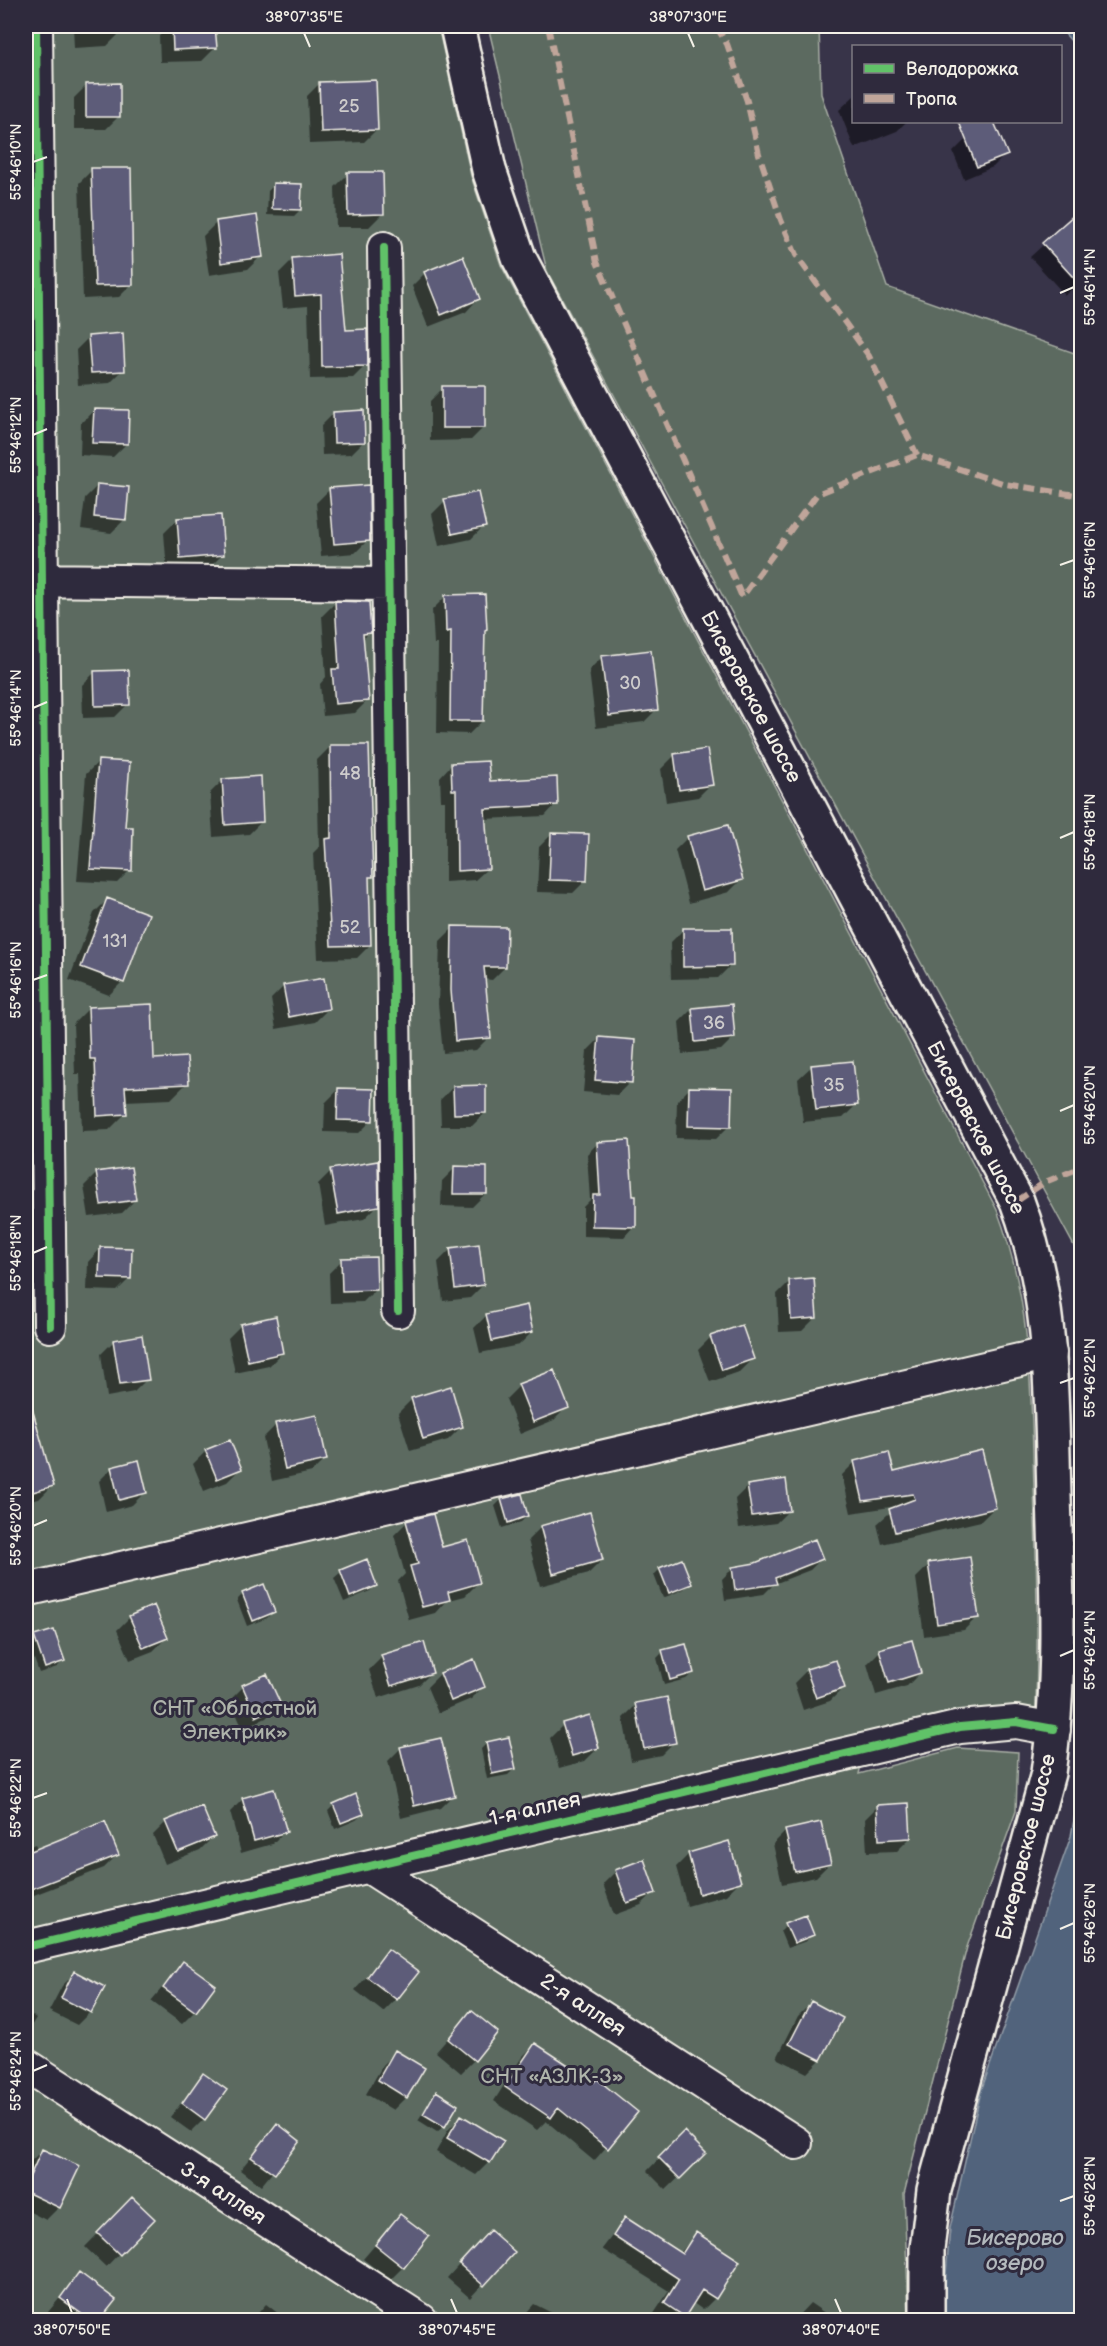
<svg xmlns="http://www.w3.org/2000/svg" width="1107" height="2346" viewBox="0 0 1107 2346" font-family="'Balsamiq Sans',sans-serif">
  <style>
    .green { fill: #5b6a60; stroke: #a8aea4; stroke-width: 1.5 }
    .water { fill: #51647c; stroke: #929ca7; stroke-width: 1.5 }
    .shadow { fill: #0007 }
    .building { fill: #5d5b79; stroke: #f4f1e8; stroke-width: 1.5 }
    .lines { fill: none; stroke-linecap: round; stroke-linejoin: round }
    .minor-casing { stroke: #f4f1e8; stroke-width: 36 }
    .secondary-casing { stroke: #f4f1e8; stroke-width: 38 }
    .minor { stroke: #2f2a3d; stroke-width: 32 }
    .secondary { stroke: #2f2a3d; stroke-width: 33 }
    .quiet { stroke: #c0a59a; stroke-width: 6; stroke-dasharray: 12 6; stroke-linecap: butt }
    .cycleway-casing { stroke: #2f2a3d; stroke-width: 11 }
    .cycleway { stroke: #61c268; stroke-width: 8 }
    .ticks { fill: none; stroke: #f4f1e8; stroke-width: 2 }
    .labels { text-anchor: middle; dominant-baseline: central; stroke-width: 6; stroke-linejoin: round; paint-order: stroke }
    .number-label { font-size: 18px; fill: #cecccc }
    .street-label { font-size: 21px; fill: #f4f1e8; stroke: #2f2a3d }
    .park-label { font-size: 21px; fill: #afb4ab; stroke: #2f2a3d }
    .water-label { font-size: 22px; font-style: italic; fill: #b3b9bd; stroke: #2f2a3d }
    .neatline { fill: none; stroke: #f4f1e8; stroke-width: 2 }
    .ticks-label { font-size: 15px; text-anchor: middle; fill: #f4f1e8 }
  </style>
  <rect width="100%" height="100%" fill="#383449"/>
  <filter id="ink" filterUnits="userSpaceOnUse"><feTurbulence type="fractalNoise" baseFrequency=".0167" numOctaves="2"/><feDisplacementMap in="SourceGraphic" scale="12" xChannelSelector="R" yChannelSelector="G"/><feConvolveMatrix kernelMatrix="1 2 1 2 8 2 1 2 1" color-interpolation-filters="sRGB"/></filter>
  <g filter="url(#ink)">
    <!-- green -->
    <path class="green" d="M26,26H438L471,176L501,265L997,1210C1032,1303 1031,1391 1034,1488C1037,1568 1039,1646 1035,1725L864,1751L859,1774L958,1748L1018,1752L1016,1811L967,1947L904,2194L909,2320H26Z
      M488,26H819L821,94L887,287L1077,354L1081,351V1259L547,271Z"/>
    <!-- water -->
    <path class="water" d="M1058,26H1081V52Z
      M1081,1782V2320H946L944,2297L950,2228L981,2091L1071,1836Z"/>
    <!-- shadow -->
    <path class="shadow" d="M73,26H119L120,33L107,46L74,48Z
      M170,26H214L215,48L202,61L160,62L159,36Z
      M320,83L377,129L364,142L309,144L307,96Z
      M87,85L119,116L106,129H74V98Z
      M854,96V122H906L897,131L854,148L839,110Z
      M966,139L1006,154L993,167L964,179L953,152Z
      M92,170L132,284L119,297L83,299L79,183Z
      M348,174L382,214L369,227H336L335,187Z
      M274,185L300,210L294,216L267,215L268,191Z
      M1075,216L1082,280L1065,295L1030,257Z
      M216,223L261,256L248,269L209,275L203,236Z
      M337,256L344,331L366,365L353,378L310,379L308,306L283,308L279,273L292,260Z
      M425,273L478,299L466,312L428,327L412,286Z
      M89,337L123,370L110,383L78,385L76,350Z
      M443,388L484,427L471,440L430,441V401Z
      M94,410L126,444L113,457L80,455L81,423Z
      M334,413L364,441L351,454L322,455L321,426Z
      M98,485L124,520L111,533L81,529L85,498Z
      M329,490L368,540L355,553L321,556L316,503Z
      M445,501L484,526L471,539L439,546L432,514Z
      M177,520L222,555L209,568L167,571L164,533Z
      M445,597L483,631L482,721L469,734L437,733L438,644H434L432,610Z
      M335,603L369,633L362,640L368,700L355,713L323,716L320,684L326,677L322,616Z
      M602,657L657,709L644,722L596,728L589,670Z
      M95,672L128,704L115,717L83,718L82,685Z
      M330,747L371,876L368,880L370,945L357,958L318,959L313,853L319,847L317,760Z
      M674,756L711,784L698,797L666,802L661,769Z
      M99,761L123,828L130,870L117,883L77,881L86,774Z
      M451,765L488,782L556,804L545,816L484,819L487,869L475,880L445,882V801H441L440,777Z
      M223,780L262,821L249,834L213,837L210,793Z
      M552,834L586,880L573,893L537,892L539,847Z
      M688,837L742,879L729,892L689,903L675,850Z
      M107,900L122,982L109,995L69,980L94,913Z
      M453,928L505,967L492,980L484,979L489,1037L476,1050L443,1053L438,1004L440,941Z
      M683,930L731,965L718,978L671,979L670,943Z
      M284,986L328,1009L315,1022L276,1029L271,999Z
      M89,1008L153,1060L187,1083L171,1099L125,1101V1114L109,1130L82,1131L80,1074H75L73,1024Z
      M692,1009L734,1037L721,1050L682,1054L679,1022Z
      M600,1038L630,1082L617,1095L583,1092L587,1051Z
      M812,1066L856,1105L843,1118L803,1122L798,1079Z
      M453,1087L485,1113L472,1126H441L440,1100Z
      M690,1088L729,1126L716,1139L676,1138L677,1101Z
      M338,1090L372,1120L359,1133L324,1132L325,1103Z
      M598,1143L634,1226L624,1237L583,1236V1207L590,1200L587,1154Z
      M455,1168L485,1194L472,1207L441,1206L442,1181Z
      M331,1171L377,1206L364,1219L325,1226L318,1184Z
      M97,1173L135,1200L122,1213L89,1217L84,1186Z
      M101,1248L130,1278L117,1291L87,1290L88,1262Z
      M451,1249L483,1285L470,1298L443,1301L438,1262Z
      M342,1260L376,1289L363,1302L330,1303L329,1273Z
      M790,1281L815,1318L802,1331L779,1332L777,1294Z
      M487,1315L532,1332L519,1345L480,1353L474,1328Z
      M241,1325L282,1353L269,1366L235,1373L228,1338Z
      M711,1337L752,1359L739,1372L710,1382L698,1350Z
      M114,1341L147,1379L134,1392L107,1397L101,1354Z
      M519,1386L567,1407L554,1420L520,1434L506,1399Z
      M450,1388L461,1427L448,1440L410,1451L398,1413L411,1400Z
      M276,1425L325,1459L312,1472L272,1481L263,1438Z
      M40,1440L52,1486L39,1499L26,1502V1444Z
      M206,1451L240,1469L227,1482L204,1491L193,1464Z
      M855,1462L893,1473L994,1508L981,1521L882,1544L877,1524L897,1506L851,1513L842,1475Z
      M112,1468L145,1492L132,1505L106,1512L99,1481Z
      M748,1486L789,1510L776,1523L739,1528L735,1499Z
      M501,1500L527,1516L521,1522L502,1528L495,1506Z
      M26,1508L31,1530L26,1535Z
      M407,1522L478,1583L465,1596L446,1601L435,1613L409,1620L398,1581L405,1574L394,1535Z
      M541,1527L602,1560L589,1573L540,1586L528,1540Z
      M821,1559L810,1570L774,1584L764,1594L725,1600L722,1579L733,1568Z
      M366,1561L376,1585L370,1591L344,1602L334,1578L341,1572Z
      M929,1565L977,1617L964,1630L924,1636L916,1578Z
      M660,1569L690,1583L684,1589L663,1598L654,1575Z
      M243,1594L273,1612L267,1618L247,1626L237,1600Z
      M130,1617L166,1638L153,1651L130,1660L117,1630Z
      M35,1638L63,1661L57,1667L39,1673L29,1644Z
      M880,1651L920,1673L907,1686L876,1695L867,1664Z
      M663,1652L693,1673L686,1679L664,1685L657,1658Z
      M382,1657L432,1672L419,1685L378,1698L369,1670Z
      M473,1661L484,1686L471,1699L438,1713L427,1687L440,1674Z
      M807,1670L843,1688L830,1701L803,1710L794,1683Z
      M243,1687L279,1705L266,1718L243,1729L230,1700Z
      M636,1705L674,1742L661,1755L631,1761L623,1718Z
      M563,1725L598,1748L585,1761L559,1768L550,1738Z
      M487,1743L514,1769L508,1775L487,1779L481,1749Z
      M401,1748L453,1795L440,1808L401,1818L388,1761Z
      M243,1799L285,1831L272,1844L241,1853L230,1812Z
      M334,1805L363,1814L356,1820L335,1829L328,1811Z
      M878,1806L910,1838L897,1851L867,1852L865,1819Z
      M166,1822L213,1837L200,1850L165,1864L153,1835Z
      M786,1831L829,1864L816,1877L782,1884L773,1844Z
      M35,1844L38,1850L117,1855L104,1868L26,1898V1848Z
      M689,1854L739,1882L726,1895L687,1906L676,1867Z
      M616,1871L654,1892L641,1905L614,1915L603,1884Z
      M786,1925L812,1934L806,1941L787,1948L780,1931Z
      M389,1951L396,1999L383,2012L355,1990Z
      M183,1963L195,2011L182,2024L151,2001Z
      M75,1973L90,2012L77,2025L49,2011L62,1986Z
      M811,2003L841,2018L820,2060L807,2073L777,2058L798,2016Z
      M26,2011L36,2018L26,2034Z
      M471,2012L474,2060L461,2073L436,2052Z
      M535,2044L636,2113L594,2161L546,2121L537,2130L494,2101L522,2057Z
      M396,2052L406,2097L393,2110L366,2094L383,2065Z
      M204,2075V2119L191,2132L170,2117Z
      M436,2093L444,2126L437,2132L418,2120Z
      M461,2117L502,2141L489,2162L476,2175L436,2152L448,2130Z
      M277,2125L298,2141L261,2186L240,2170Z
      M684,2133L704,2153L666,2190L647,2171Z
      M42,2150L59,2207L46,2220L26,2210V2172L29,2163Z
      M132,2199L152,2219L106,2267L85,2247Z
      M400,2216L403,2267L390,2280L363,2259Z
      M625,2219L679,2254L696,2234L715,2298L703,2310L693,2303L680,2320H661L653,2315L669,2291L602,2249Z
      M477,2245L512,2252L470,2298L447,2278Z
      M80,2274L114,2300L98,2320H59L48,2312Z
      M810,2303L835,2320H794Z
      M266,2304L284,2318L282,2320H252Z
      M534,2304L560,2317L558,2320H520Z"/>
    <!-- building -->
    <path class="building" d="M172,26H215L217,48L173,50Z
      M376,80L378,130L321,132L319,82Z
      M120,83V117H86V84Z
      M959,122H994L1008,155L977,167Z
      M91,168H131L133,285L95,286Z
      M347,172H383L384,214L348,215Z
      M273,183L302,184L301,210L272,209Z
      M1082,208V287L1042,243Z
      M257,215L263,257L221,263L216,221Z
      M339,254L346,330L367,329L368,366L322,367L321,294L295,296L292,258Z
      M463,256L480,299L441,315L424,272Z
      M123,333L125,371L91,373L88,336Z
      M442,386H485V428H442Z
      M94,409L129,410L128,444L92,443Z
      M364,410L365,442L334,443L333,412Z
      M97,484L129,487L126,520L94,517Z
      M369,485L370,541L334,544L329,488Z
      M478,492L486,527L452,534L444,499Z
      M221,515L224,555L180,559L177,518Z
      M485,594L487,629L485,630L483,721H450L451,631L446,632L445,595Z
      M335,601L369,602L371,633L363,634L369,701L335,704L332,669H339Z
      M651,650L658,710L609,716L601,656Z
      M129,670L130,705L95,706L94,671Z
      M330,745H369L373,877H369L371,945L331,946L325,839L331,838Z
      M707,749L713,785L679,790L674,754Z
      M98,760L130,762L125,827H133L132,871L90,869Z
      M488,761L490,781L557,777L558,805L485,809L489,869L457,871L456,790H452L451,763Z
      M261,776L263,822L225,825L222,779Z
      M728,825L743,880L702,891L687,836Z
      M551,833L589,834L587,881L549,880Z
      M107,898L149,914L124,983L81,967Z
      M452,926L507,927L506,967H484L491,1038L455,1041L451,990Z
      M683,928H732L733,966L683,967Z
      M324,978L329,1009L289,1017L283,985Z
      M152,1004L154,1059L187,1057L189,1084L125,1087L127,1114L97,1116L95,1059H90L88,1007Z
      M732,1004L735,1038L695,1042L692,1008Z
      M599,1037L635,1040L632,1083L595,1080Z
      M853,1061L858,1105L816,1110L811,1065Z
      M486,1085V1113L454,1114L453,1086Z
      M689,1087L732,1088L731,1127L688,1126Z
      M338,1088L374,1089L373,1121L337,1120Z
      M629,1140L633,1196H636V1227L592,1226L593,1195H600L597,1142Z
      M378,1161L379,1206L338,1214L330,1169Z
      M454,1166L487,1167V1194H453Z
      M131,1167L136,1200L101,1205L96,1172Z
      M479,1244L484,1285L455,1289L450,1248Z
      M100,1247L132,1248L131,1279L99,1278Z
      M376,1257L377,1290L342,1291L341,1258Z
      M814,1278L817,1318L791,1320L789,1280Z
      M527,1305L533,1332L492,1341L486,1314Z
      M276,1316L283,1353L248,1361L240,1324Z
      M742,1325L754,1359L722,1370L710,1336Z
      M142,1335L149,1380L120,1384L113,1340Z
      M554,1370L569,1408L533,1422L518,1384Z
      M451,1386L463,1427L423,1439L411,1398Z
      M32,1408L54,1486L26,1494V1409Z
      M317,1415L327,1460L285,1469L275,1423Z
      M230,1440L242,1469L217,1479L205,1450Z
      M982,1450L996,1508L895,1532L889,1509L915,1499L913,1494L863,1501L854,1461L889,1452L894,1472Z
      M139,1460L147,1493L119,1500L111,1467Z
      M786,1479L790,1511L752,1516L747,1485Z
      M522,1494L528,1516L508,1523L501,1499Z
      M590,1512L603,1560L553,1574L540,1526Z
      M433,1514L442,1547L468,1540L480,1583L448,1592L450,1600L422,1607L410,1566L418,1564L406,1521Z
      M815,1539L823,1559L775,1578L777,1584L735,1590L732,1567L755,1563Z
      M970,1557L979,1618L937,1624L928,1563Z
      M367,1559L377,1586L350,1597L340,1570Z
      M682,1559L692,1584L669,1593L659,1568Z
      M264,1584L275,1612L253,1621L242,1593Z
      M154,1605L168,1638L143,1648L129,1616Z
      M54,1630L65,1661L45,1668L34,1636Z
      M912,1640L921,1673L889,1683L879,1649Z
      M424,1642L433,1673L391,1686L381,1655Z
      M686,1644L694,1673L670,1680L662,1650Z
      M474,1659L485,1687L451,1701L440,1673Z
      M836,1660L845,1688L816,1698L806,1669Z
      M267,1674L281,1705L256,1717L242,1685Z
      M667,1697L676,1743L644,1749L635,1703Z
      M590,1715L599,1748L572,1756L562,1723Z
      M509,1737L516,1769L492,1774L486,1742Z
      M441,1738L455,1796L414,1806L400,1747Z
      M274,1789L287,1832L254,1841L242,1798Z
      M356,1794L364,1814L341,1823L333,1804Z
      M909,1803L911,1838L879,1840L877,1805Z
      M202,1806L215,1837L178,1852L165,1821Z
      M105,1821L119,1855L26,1891V1853Z
      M821,1822L831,1864L795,1872L785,1830Z
      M729,1841L741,1882L699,1894L688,1853Z
      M644,1859L656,1893L627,1903L615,1870Z
      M806,1915L814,1935L794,1943L785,1923Z
      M388,1949L419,1972L397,2000L367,1977Z
      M183,1961L216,1985L196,2012L163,1988Z
      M74,1971L105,1987L91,2013L61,1998Z
      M811,2001L843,2018L821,2060L789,2044Z
      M471,2010L498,2032L475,2061L448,2039Z
      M535,2043L594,2082L597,2079L638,2112L608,2149L558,2108L551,2118L505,2087Z
      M395,2050L425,2068L407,2098L378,2080Z
      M203,2073L227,2090L205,2120L182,2103Z
      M436,2091L458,2105L445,2127L423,2114Z
      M461,2115L504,2141L490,2163L447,2138Z
      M277,2123L300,2141L275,2174L251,2157Z
      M684,2131L706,2153L680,2179L658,2157Z
      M42,2149L80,2166L60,2208L26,2192V2185Z
      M132,2197L155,2219L120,2255L97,2233Z
      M400,2214L429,2236L404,2268L375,2245Z
      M625,2217L682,2254L696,2232L740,2261L716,2299L702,2290L685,2317L664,2303L679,2279L613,2236Z
      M490,2230L515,2252L484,2286L459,2264Z
      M79,2272L116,2300L100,2320H90L60,2298Z"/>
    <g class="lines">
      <defs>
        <path id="minor" d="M36,26L50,1326
          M384,248L398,1311
          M26,580L388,584
          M26,1590L1050,1353
          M369,1867L796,2143
          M26,1947L960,1727L1016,1722L1054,1729
          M26,2065L421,2320"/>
        <path id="secondary" d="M457,26L489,170L519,258L1017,1201C1054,1299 1051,1394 1054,1496C1057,1589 1061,1681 1048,1773L934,2190L927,2249V2320"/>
      </defs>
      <!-- minor casing -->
      <use href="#minor" class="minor-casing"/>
      <!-- secondary casing -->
      <use href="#secondary" class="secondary-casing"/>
      <!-- minor -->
      <use href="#minor" class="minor"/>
      <!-- secondary -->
      <use href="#secondary" class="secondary"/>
      <!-- quiet -->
      <path class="quiet" d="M548,26L597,262L742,597L817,494L917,455L1005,484L1082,496
        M716,26L727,44L747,101L759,154L781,220L796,255L869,356L917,455
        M1017,1201L1045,1182L1082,1167"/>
      <defs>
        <path id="cycleway" d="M36,26L50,1326
          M384,248L398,1311
          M26,1947L960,1727L1016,1722L1054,1729"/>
      </defs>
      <!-- cycleway casing -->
      <use href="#cycleway" class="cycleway-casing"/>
      <!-- cycleway -->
      <use href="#cycleway" class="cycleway"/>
    </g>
  </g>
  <!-- ticks -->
  <path class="ticks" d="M304,33L310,47M688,33L694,47M33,162L47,157M1060,293L1074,287M33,435L47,429M1060,565L1074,560M33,708L47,702M1060,838L1074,832M33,980L47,975M1060,1111L1074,1105M33,1253L47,1247M1060,1383L1074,1378M33,1526L47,1520M1060,1656L1074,1650M33,1798L47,1793M1060,1929L1074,1923M33,2071L47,2065M1060,2201L1074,2196M67,2299L72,2313M451,2299L457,2313M835,2299L841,2313"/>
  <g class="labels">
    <!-- number labels -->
    <g class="number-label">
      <text x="349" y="106">25</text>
      <text x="630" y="683">30</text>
      <text x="350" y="773">48</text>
      <text x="350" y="927">52</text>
      <text x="115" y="941">131</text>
      <text x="714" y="1023">36</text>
      <text x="834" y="1085">35</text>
    </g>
    <!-- street labels -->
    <g class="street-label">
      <text transform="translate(751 697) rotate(62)">Бисеровское шоссе</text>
      <text transform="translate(976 1128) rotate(63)">Бисеровское шоссе</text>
      <text transform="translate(535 1809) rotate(-13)">1-я аллея</text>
      <text transform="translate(1026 1847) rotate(-76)">Бисеровское шоссе</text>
      <text transform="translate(583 2005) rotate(33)">2-я аллея</text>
      <text transform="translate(223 2193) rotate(33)">3-я аллея</text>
    </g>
    <!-- park labels -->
    <g class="park-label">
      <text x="235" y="1708">СНТ «Областной<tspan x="235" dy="24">Электрик»</tspan></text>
      <text x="552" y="2076">СНТ «АЗЛК-3»</text>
    </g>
    <!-- water labels -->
    <g class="water-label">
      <text x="1015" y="2238">Бисерово<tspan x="1015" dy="25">озеро</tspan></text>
    </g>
  </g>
  <!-- margin -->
  <rect width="1107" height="2346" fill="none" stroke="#2f2a3d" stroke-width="66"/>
  <!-- legend -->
  <rect x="852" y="45" width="210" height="78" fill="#2f2a3d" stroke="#7e7a81" stroke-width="1.5"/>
  <rect x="864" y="64" width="30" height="9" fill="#61c268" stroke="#7e7a81" stroke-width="1.5"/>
  <text x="906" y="75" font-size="18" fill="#f4f1e8">Велодорожка</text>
  <rect x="864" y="94" width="30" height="9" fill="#c0a59a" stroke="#7e7a81" stroke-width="1.5"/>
  <text x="906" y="105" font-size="18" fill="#f4f1e8">Тропа</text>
  <rect x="33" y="33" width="1041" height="2280" class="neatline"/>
  <g class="ticks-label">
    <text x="304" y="22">38°07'35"E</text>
    <text x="688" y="22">38°07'30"E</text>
    <text transform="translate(16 162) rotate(-90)" y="5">55°46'10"N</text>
    <text transform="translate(1090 287) rotate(-90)" y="5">55°46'14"N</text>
    <text transform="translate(16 435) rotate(-90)" y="5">55°46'12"N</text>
    <text transform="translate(1090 560) rotate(-90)" y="5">55°46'16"N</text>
    <text transform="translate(16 708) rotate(-90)" y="5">55°46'14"N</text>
    <text transform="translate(1090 832) rotate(-90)" y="5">55°46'18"N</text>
    <text transform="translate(16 980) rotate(-90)" y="5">55°46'16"N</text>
    <text transform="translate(1090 1105) rotate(-90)" y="5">55°46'20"N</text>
    <text transform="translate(16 1253) rotate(-90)" y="5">55°46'18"N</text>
    <text transform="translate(1090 1378) rotate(-90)" y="5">55°46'22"N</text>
    <text transform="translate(16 1526) rotate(-90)" y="5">55°46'20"N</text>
    <text transform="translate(1090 1650) rotate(-90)" y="5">55°46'24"N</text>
    <text transform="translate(16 1798) rotate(-90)" y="5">55°46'22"N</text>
    <text transform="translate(1090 1923) rotate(-90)" y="5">55°46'26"N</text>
    <text transform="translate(16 2071) rotate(-90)" y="5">55°46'24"N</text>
    <text transform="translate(1090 2196) rotate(-90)" y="5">55°46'28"N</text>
    <text x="72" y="2335">38°07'50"E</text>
    <text x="457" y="2335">38°07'45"E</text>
    <text x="841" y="2335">38°07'40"E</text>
  </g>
</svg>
